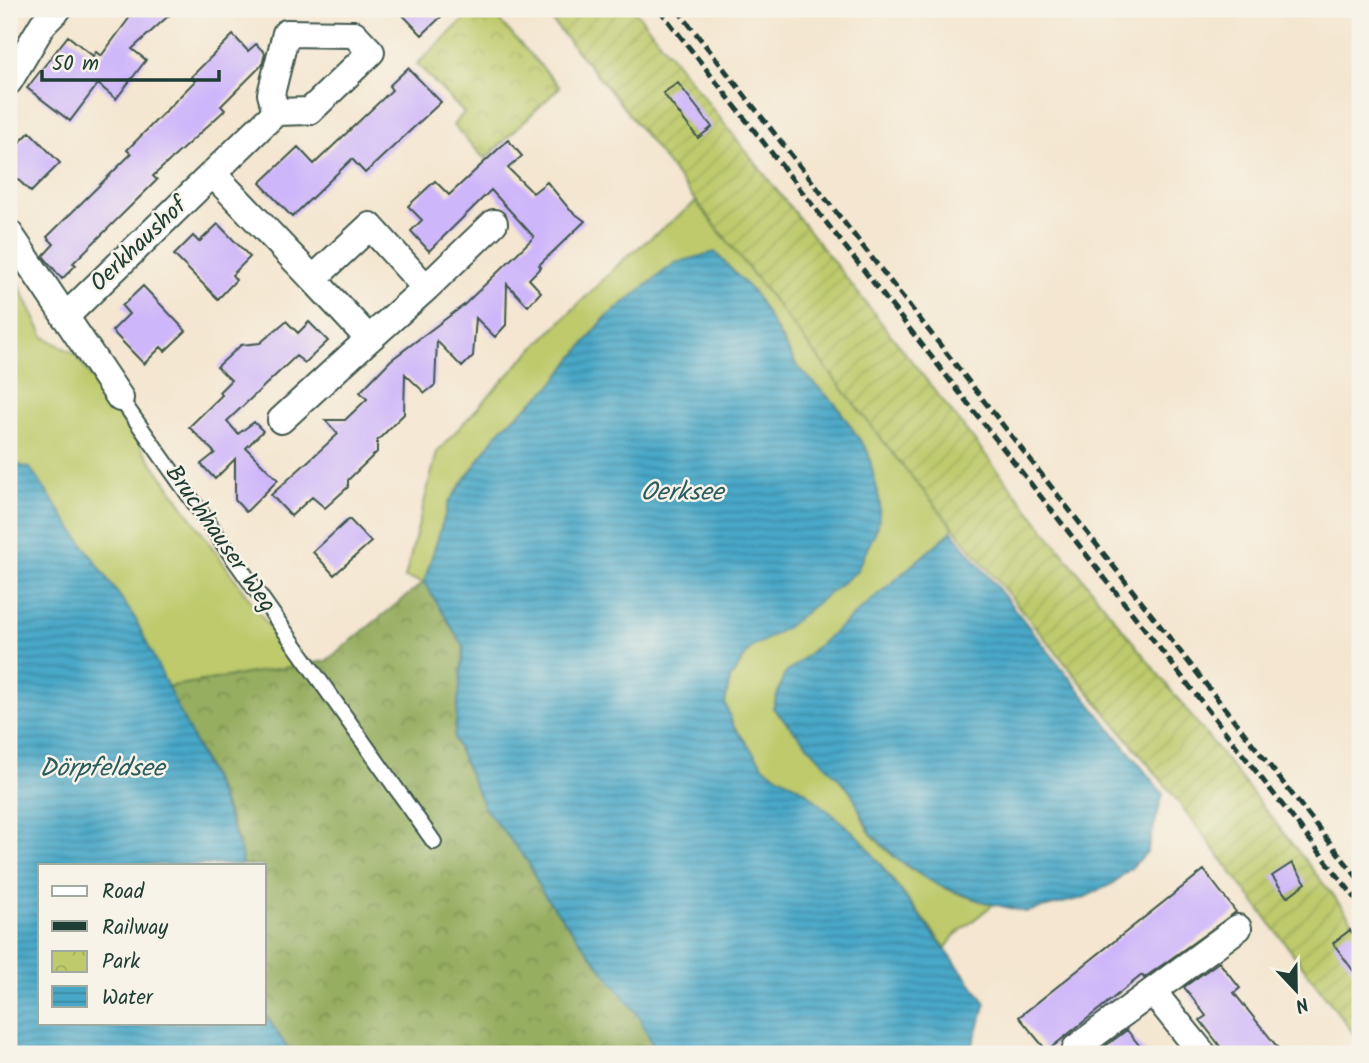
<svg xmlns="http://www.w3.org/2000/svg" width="1369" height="1063" viewBox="0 0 1369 1063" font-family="Kalam,sans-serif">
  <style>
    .grass { fill: #beca6c; stroke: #6e8450; stroke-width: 2 }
    .forest { fill: url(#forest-crowns); stroke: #5a764a; stroke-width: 2 }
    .park { fill: url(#park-crowns); stroke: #6e8450; stroke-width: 2 }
    .garden { fill: url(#garden-furrows); stroke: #6e8450; stroke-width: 2 }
    .water { fill: url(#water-rules); stroke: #34727e; stroke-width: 2 }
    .building { fill: #ceb6fa }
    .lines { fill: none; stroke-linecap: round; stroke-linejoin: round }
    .lane-casing { stroke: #3f564b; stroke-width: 18 }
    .street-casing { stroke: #3f564b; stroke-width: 30 }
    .lane { stroke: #fff; stroke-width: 14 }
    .street { stroke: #fff; stroke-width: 26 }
    .rail { stroke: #1f3d34; stroke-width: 5; stroke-dasharray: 10 5; stroke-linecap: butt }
    .labels { text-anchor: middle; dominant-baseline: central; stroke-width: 5; stroke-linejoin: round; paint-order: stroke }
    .street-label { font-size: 24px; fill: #1f3d34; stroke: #f7f3e8 }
    .water-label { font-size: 26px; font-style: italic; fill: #2b5d60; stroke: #f7f3e8 }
  </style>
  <defs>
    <pattern id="forest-crowns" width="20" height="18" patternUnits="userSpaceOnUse" patternTransform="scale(1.75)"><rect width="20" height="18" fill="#96ae60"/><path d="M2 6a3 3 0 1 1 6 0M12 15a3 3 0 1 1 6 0" fill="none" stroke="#7a8f50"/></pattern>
    <pattern id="park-crowns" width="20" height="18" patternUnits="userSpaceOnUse" patternTransform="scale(1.75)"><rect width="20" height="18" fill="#beca6c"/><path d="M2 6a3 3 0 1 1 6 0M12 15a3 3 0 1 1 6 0" fill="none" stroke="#a3ae5e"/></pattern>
    <pattern id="garden-furrows" width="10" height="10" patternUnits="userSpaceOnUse" patternTransform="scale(1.75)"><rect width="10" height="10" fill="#beca6c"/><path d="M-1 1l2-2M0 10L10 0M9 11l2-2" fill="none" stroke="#a3ae5e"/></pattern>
    <pattern id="water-rules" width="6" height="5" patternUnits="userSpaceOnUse" patternTransform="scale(1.75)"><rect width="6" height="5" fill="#48a7c7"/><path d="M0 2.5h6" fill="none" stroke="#3b89a2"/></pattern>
  </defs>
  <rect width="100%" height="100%" fill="#f7f3e8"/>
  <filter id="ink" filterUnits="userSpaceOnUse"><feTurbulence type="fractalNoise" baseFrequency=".0143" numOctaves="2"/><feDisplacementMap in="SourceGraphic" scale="14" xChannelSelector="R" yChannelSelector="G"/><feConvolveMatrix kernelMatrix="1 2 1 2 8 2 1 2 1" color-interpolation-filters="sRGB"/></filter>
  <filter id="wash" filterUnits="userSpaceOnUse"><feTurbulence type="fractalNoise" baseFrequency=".00686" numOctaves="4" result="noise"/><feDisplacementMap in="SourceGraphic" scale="28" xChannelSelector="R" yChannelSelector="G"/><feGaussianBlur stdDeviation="1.57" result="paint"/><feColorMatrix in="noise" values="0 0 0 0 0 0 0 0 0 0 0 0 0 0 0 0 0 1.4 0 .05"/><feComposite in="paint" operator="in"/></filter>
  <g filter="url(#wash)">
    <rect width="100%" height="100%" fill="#f4e6d0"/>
    <!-- grass -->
    <path class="grass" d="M696,202L953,527L952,531L784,675L773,708C798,736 827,762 850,791C859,803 861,822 871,834C898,868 952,897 995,903L954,936L946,948L860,838L805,791L765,768L733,725L725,703L730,680L750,649L809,608L880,503L868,452L837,406L797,366L776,328L675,263L605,318L550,387L500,430L449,502L424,582L405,578L437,452L520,362L623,260Z
      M9,265L44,337L75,354L297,666L166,687L135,618L30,469L9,462Z"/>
    <!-- forest -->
    <path class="forest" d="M424,582L464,647L454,739L484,807L528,862L542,892L638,1015L657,1054H291L264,1012V865H242C239,819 188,731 166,687L326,661Z"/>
    <!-- park -->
    <path class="park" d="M475,9H489L560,87L485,159L453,125L464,113L417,64Z"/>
    <!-- garden -->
    <path class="garden" d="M542,9H634L1360,930V1042L1167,787L898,460L612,93Z"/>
    <!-- water -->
    <path class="water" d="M715,252L755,294L797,366L837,406L868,452L880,503L878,526L856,572L787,627L750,649L730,679L725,703L733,725L765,768L805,791L860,838L986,1003L970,1054H657L638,1015L542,892L528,862L484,807L454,739L464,647L424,582L449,502L500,430L550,387L605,318L675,263Z
      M9,462L30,468L135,618L218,792L241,852L242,865H40V1023H264V1012L291,1054H9V896L16,873L9,823Z
      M952,531L1163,794L1147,852L1132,867L1112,884L1083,898L1026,912L980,901L936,884L898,860L870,832L851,792L773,708L784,675Z"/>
    <g id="blocks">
      <!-- building -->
      <path class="building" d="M136,9H176L132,49L146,60L116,99L98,84L70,121L27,88L68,36L93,56L96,52L101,56Z
        M397,9H449L422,35Z
        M233,35L248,51L256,44L265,53L262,65L221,106L225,110L153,176L157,180L73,263L76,265L62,279L43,256L54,244L47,237L131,154L127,150L195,81L191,77Z
        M408,68L441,102L365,173L352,159L292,217L260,183L298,147L314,164L392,90L389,86Z
        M678,83L712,127L698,138L663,93Z
        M30,132L60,163L31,192L9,171V153Z
        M508,140L522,156L508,168L533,193L547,182L570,210L585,221L539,265L541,267L529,279L541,292L528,306L507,284L506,325L495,337L476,318L473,356L462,367L437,341L435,385L425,393L405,374L404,414L377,441V452L348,480V487L325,508L312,497L291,516L271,495L338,434L325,420H345L367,399L360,392L391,360L464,305L534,237L491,190L429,251L411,231L422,220L408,206L435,181L449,195Z
        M218,224L250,257L232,275L236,280L218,299L174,255L193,236L199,242Z
        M143,286L186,331L165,351L161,347L144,364L112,331L129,314L122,306Z
        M286,321L298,333L309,322L328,341L305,363L296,356L227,421L238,434L254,422L263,431L246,448L278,480L246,512L235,500V459L215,479L201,464L215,453L189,427L222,395L219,392L231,380L217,367L241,345L260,343Z
        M349,519L371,542L334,575L313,552Z
        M1292,863L1306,883L1287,897L1272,876Z
        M1204,870L1236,912L1144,978L1142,975L1047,1051L1019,1017Z
        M1350,930L1360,943V980L1333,943Z
        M1219,962L1240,988L1234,993L1283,1054H1226L1200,1020L1206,1016L1184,987Z
        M1127,1030L1146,1054L1096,1053Z"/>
    </g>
  </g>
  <g filter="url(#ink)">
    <use href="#blocks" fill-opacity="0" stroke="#3f564b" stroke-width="2"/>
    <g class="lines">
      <defs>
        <path id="lane" d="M120,398L434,842"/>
        <path id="street" d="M9,81L43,24L58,9
          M213,174L313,279
          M370,226L426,288L369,339L313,279Z
          M9,233L120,398
          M426,288L494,223
          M65,317L276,112L310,111L371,52L354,34L286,33L271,94L276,112
          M281,420L369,339
          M1153,992L1203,1054
          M1076,1048L1238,928"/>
      </defs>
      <!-- lane casing -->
      <use href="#lane" class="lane-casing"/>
      <!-- street casing -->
      <use href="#street" class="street-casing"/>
      <!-- lane -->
      <use href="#lane" class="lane"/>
      <!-- street -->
      <use href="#street" class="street"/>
      <!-- rail -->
      <path class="rail" d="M659,9L1360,904
        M677,9L1360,881"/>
    </g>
  </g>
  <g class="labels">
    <!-- street labels -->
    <g class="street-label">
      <text transform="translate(139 245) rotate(-44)">Oerkhaushof</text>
      <text transform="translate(220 539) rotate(55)">Bruchhauser Weg</text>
    </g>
    <!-- water labels -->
    <g class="water-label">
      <text x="682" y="493">Oerksee</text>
      <text x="102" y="769">Dörpfeldsee</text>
    </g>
  </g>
  <!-- margin -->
  <rect width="1369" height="1063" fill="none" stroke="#f7f3e8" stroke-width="35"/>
  <!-- legend -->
  <rect x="38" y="864" width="228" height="161" fill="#f7f3e8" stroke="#a1aaa0" stroke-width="2"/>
  <rect x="52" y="886" width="35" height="10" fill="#ffffff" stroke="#a1aaa0" stroke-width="2"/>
  <text x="102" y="898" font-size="21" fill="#1f3d34">Road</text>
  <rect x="52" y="921" width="35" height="10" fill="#1f3d34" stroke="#a1aaa0" stroke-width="2"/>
  <text x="102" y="934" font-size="21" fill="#1f3d34">Railway</text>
  <rect x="52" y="951" width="35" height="21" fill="url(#park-crowns)" stroke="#a1aaa0" stroke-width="2"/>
  <text x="102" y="968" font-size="21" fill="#1f3d34">Park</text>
  <rect x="52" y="986" width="35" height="21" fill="url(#water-rules)" stroke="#a1aaa0" stroke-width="2"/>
  <text x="102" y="1004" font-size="21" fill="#1f3d34">Water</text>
  <!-- north arrow -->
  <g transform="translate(1296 990) rotate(158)" stroke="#f7f3e8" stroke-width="5" paint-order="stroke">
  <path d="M0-5L12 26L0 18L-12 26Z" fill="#1f3d34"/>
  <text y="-10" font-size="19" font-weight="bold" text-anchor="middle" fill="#1f3d34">N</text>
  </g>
  <!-- scale -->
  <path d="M42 70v10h177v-10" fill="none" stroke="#1f3d34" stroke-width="3.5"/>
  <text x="52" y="70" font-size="21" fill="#1f3d34" stroke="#f7f3e8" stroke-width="5" paint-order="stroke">50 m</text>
</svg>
